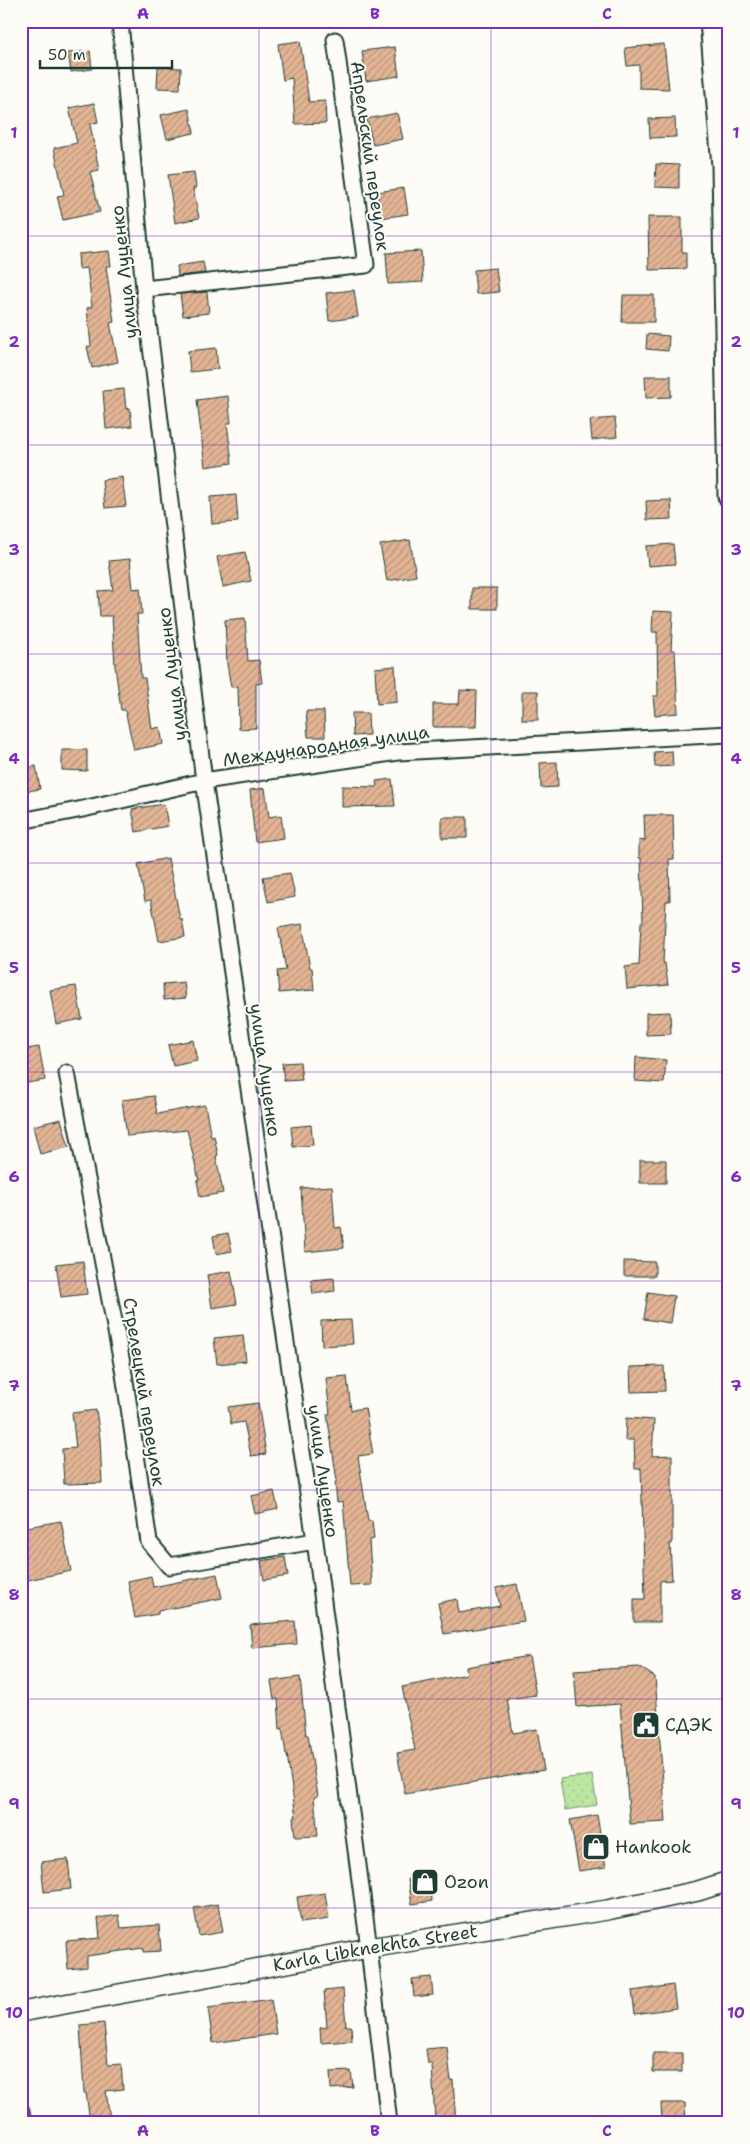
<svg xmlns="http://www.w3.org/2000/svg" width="750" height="2144" viewBox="0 0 750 2144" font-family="'Shantell Sans',sans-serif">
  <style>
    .grass { fill: url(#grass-dots); stroke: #6e926b }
    .building { fill: url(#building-hatch); stroke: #1f3d34 }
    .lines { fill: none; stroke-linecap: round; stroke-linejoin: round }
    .minor-casing { stroke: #1f3d34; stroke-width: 19 }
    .tertiary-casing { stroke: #1f3d34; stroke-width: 22 }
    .secondary-casing { stroke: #1f3d34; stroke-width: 25 }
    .minor { stroke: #fdfcf7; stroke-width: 15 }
    .tertiary { stroke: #fdfcf7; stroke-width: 19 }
    .secondary { stroke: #fdfcf7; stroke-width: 21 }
    .grid { fill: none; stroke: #7b2cbf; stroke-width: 1; stroke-opacity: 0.55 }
    .labels { text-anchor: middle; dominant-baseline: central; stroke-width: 4; stroke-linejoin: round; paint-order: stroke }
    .street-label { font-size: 18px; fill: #1f3d34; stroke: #fdfcf7 }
    .poi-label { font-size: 18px; fill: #1f3d34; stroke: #fdfcf7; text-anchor: start }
    .neatline { fill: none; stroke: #7b2cbf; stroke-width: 2 }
    .grid-label { font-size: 16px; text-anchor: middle; font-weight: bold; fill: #7b2cbf }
  </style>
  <defs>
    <pattern id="grass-dots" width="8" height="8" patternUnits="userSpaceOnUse" patternTransform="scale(1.25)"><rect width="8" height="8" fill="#bde6a2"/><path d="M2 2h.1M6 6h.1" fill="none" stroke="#a2c68c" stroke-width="1.8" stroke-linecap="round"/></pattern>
    <pattern id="building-hatch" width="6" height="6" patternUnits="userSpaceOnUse" patternTransform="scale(1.25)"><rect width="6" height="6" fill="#e4b595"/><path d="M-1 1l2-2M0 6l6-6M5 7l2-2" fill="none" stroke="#b8947a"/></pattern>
  </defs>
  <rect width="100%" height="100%" fill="#fdfcf7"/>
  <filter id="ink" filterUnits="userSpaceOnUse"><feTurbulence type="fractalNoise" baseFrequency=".02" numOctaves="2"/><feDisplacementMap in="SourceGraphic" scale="10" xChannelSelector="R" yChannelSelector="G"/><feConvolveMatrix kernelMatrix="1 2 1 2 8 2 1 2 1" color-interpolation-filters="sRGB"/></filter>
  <g filter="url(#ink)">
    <!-- grass -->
    <path class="grass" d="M592,1775L597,1805L565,1810L560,1779Z"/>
    <!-- building -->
    <path class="building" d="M300,41L309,102L325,101L326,123L295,124L292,78L283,80L278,44Z
      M664,44L669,89L639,88V65L627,66L625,48Z
      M395,47L399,76L366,81L362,51Z
      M90,51L92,69L71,72L68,53Z
      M158,67L181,68L180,89L157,88Z
      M94,103L98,122L90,124L99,170L90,172L100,212L63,220L57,196L64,195L54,148L77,143L69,108Z
      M189,109L194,133L167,139L161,115Z
      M397,113L403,139L373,145L367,119Z
      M675,118L676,137L650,138L649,119Z
      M656,164L679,165V188L655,187Z
      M194,172L196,188H193L199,218L175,223L168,175Z
      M404,188L408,214L381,218L377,192Z
      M648,217H682V252H686V269L649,270Z
      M109,251L111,266H106L114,322L110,323L118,362L92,368L87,347L91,346L87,308L92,307L87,268L79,269L78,254Z
      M421,251L423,282L388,284L386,253Z
      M203,262L205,273L178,276L177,266Z
      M496,268L499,292L476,294L474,270Z
      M354,290L358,317L329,321L326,293Z
      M207,292L209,313L183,316L180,294Z
      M623,295H654V322H622Z
      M647,334L669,336L668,351L646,349Z
      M216,348L218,369L190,372L188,351Z
      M645,376H671V397L646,398Z
      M124,389L126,409L130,408L132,426L106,429L103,391Z
      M228,396L231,423H227L232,463L205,467L197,400Z
      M615,418L617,437L592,440L590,420Z
      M122,477L126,506L105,508L102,480Z
      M236,495L238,522L212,524L210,497Z
      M671,500L672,519L647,520L646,501Z
      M410,540L416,576L387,581L380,545Z
      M673,544L675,564L648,566L646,546Z
      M245,552L251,581L223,587L217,557Z
      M130,559L133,589L140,588L142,614H137L141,678H145L152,729L160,727L163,744L134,750L125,710H121L115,666L112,616H100L98,591L113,590L109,561Z
      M472,588H497V609H472Z
      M653,611L673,612L671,650H675L678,713L655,715L653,696H658L657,632H652Z
      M245,618L248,661L259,660L262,683L256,684V728L239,729L238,686L231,687L227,664L225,620Z
      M395,666L397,702L377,704L375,668Z
      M460,690L477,691L476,727H433V704H459Z
      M522,691H538V720H522Z
      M306,711H324L325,737H308Z
      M352,713H368L369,735L353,736Z
      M62,750H87V771L62,770Z
      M672,751L673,766L655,767L654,752Z
      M557,762L558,787L541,788L540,763Z
      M36,766L40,789L21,792V769Z
      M392,779L395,806L342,807V786L377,787L376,781Z
      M265,788L269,817L281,815L284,838L255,842L250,790Z
      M164,804L168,826L136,832L132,809Z
      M644,815H673L674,859H669L670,901H666L663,963H665L668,985L627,989L625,967L639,965L641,922H643L641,858H639V840L645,841Z
      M442,817H467V838H442Z
      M168,858L180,919H182L185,937L159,941L151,900L145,901L138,864Z
      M290,873L295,897L268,902L263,877Z
      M302,924L310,968H312L314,990L279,993L277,971L286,970L278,928Z
      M184,982L186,998L164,1000L163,984Z
      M76,986L82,1019L56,1024L50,990Z
      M670,1012L671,1034L646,1035V1013Z
      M193,1040L197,1061L173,1066L168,1045Z
      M39,1047L45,1080L21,1084V1050Z
      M636,1057L666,1060L664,1083L635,1081Z
      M300,1062L302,1080L284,1081L282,1063Z
      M154,1096L157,1114L205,1105L211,1137L214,1136L218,1155L216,1156L223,1193L200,1197L197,1180H199L187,1130L127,1136L122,1100Z
      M61,1119L69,1147L40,1154L33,1126Z
      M311,1125L313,1145L293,1147L291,1127Z
      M640,1160H666V1183H640Z
      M332,1186L335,1228L341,1227L344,1248L305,1252L301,1188Z
      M228,1233L232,1251L216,1254L213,1236Z
      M83,1261L87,1294L61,1297L56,1264Z
      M624,1261L655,1262V1276H624Z
      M231,1271L237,1304L212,1308L207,1275Z
      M334,1278L335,1291L313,1294L311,1280Z
      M648,1292L674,1296L670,1323L644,1319Z
      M351,1320L353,1344L322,1346L321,1321Z
      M243,1335L246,1361L217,1364L214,1338Z
      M664,1366L665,1391L631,1392L630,1367Z
      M347,1376L351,1410L365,1408L373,1454L358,1456L368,1521H372L374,1539L369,1540L372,1585L350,1586L343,1501L337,1502L335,1482L337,1481L327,1414H330L326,1378Z
      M258,1403L266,1454L251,1456L244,1422L231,1424L228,1407Z
      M96,1410L100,1438L102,1483L64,1484L62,1449L76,1448L72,1413Z
      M626,1418L654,1420L652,1456L672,1455V1544H670L672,1580L660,1581V1622H634V1599H645L641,1468L635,1469L634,1440H625Z
      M274,1491L278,1509L255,1514L251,1496Z
      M61,1521L71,1571L23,1581L21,1528Z
      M285,1557L288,1576L264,1580L261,1561Z
      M217,1574L222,1598L158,1611V1614L135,1618L128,1581L151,1576L153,1587Z
      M517,1584L524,1621L444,1634L438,1603L457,1599L459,1613L500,1606L496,1588Z
      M295,1621L297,1644L252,1648L250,1625Z
      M529,1656L536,1695L507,1699L513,1733L537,1729L544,1770L405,1794L397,1753L415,1750L402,1687L467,1674L466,1667Z
      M639,1667L655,1677L666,1822L630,1824L620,1704L577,1707L574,1671Z
      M300,1677L306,1735H308L318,1796L314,1797L318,1836L295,1837L293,1817H296L287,1754H286L282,1728L280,1729L278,1699H274L271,1681Z
      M597,1815L606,1867L579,1871L570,1820Z
      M68,1859L71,1889L44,1892L41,1862Z
      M429,1876L432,1901L412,1904L408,1879Z
      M325,1893L329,1919L301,1923L297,1897Z
      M218,1904L223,1932L199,1936L194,1908Z
      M119,1915L121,1928L159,1925L161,1951L143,1952V1948L87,1956V1967L68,1969L66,1941L100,1938L98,1918Z
      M431,1977L433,1995L414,1997L412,1979Z
      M673,1985L676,2008L635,2014L632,1991Z
      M343,1989L346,2026H351L352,2041L321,2043L320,2028L327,2027L324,1991Z
      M271,1999L276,2034L213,2043L208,2008Z
      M104,2023L108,2065L121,2064L123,2089L106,2091L110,2119L90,2121L86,2093H84L80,2025Z
      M447,2047L451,2081L453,2080L456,2123H435L432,2064H428L426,2049Z
      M653,2053H682V2072H653Z
      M351,2071L353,2087L331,2089L330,2072Z
      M661,2103H685L686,2123H662Z"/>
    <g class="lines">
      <defs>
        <path id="minor" d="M120,21L144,289L204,781L315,1541L369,1948L389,2123
          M144,289L366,265L335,40
          M21,821L83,809L204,781L398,752L729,734
          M67,1073L124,1374L149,1542L169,1566L315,1541
          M21,2111L23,2123"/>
        <g id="tertiary">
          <path id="s1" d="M21,2012L369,1948L607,1910L698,1891L729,1881"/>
        </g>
        <path id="secondary" d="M711,21L723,166L729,496"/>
      </defs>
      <!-- minor casing -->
      <use href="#minor" class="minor-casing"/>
      <!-- tertiary casing -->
      <use href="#tertiary" class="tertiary-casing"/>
      <!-- secondary casing -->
      <use href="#secondary" class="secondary-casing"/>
      <!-- minor -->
      <use href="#minor" class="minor"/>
      <!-- tertiary -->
      <use href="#tertiary" class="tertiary"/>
      <!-- secondary -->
      <use href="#secondary" class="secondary"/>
    </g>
  </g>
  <!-- grid -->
  <path class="grid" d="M259,21V2123M491,21V2123M21,236H729M21,445H729M21,654H729M21,863H729M21,1072H729M21,1281H729M21,1490H729M21,1699H729M21,1908H729"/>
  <!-- icons -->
  <defs>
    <symbol id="civic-square" viewBox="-11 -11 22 22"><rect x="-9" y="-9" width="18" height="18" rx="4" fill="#1f3d34" stroke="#fdfcf7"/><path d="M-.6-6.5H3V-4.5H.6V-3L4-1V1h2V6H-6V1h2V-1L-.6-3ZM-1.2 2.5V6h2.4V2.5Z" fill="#fff"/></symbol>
    <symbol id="shop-square" viewBox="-11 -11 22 22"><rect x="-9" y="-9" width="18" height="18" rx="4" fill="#1f3d34" stroke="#fdfcf7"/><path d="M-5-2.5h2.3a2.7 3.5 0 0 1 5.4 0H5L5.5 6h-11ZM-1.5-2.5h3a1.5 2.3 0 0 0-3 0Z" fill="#fff"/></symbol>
  </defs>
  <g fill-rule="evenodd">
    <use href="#civic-square" x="630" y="1709" width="32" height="32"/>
    <use href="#shop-square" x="580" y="1831" width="32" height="32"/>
    <use href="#shop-square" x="409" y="1866" width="32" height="32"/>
  </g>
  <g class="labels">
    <!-- street labels -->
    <g class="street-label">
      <text transform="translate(370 156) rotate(82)">Апрельский переулок</text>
      <text transform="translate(124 272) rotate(-96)">улица Луценко</text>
      <text transform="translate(172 674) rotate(-97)">улица Луценко</text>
      <text transform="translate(326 746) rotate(-8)">Международная улица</text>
      <text transform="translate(265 1070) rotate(82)">улица Луценко</text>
      <text transform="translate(144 1392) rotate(81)">Стрелецкий переулок</text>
      <text transform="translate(323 1471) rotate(82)">улица Луценко</text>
      <text stroke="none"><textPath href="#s1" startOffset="360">Karla Libknekhta Street</textPath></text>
    </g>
    <!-- poi labels -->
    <g class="poi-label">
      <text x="665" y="1725">СДЭК</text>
      <text x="615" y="1847">Hankook</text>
      <text x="444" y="1882">Ozon</text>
    </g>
  </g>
  <!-- margin -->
  <rect width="750" height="2144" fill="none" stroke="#fdfcf7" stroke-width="55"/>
  <!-- scale -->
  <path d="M40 60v8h132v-8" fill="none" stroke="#1f3d34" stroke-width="2.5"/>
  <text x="48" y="60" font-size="15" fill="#1f3d34" stroke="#fdfcf7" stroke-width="4" paint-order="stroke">50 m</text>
  <rect x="28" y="28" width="694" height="2088" class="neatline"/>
  <g class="grid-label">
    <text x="143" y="19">A</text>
    <text x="375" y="19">B</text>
    <text x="607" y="19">C</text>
    <text x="14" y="138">1</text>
    <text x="736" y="138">1</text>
    <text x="14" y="347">2</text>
    <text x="736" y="347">2</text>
    <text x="14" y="555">3</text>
    <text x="736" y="555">3</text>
    <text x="14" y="764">4</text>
    <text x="736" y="764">4</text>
    <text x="14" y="973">5</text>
    <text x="736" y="973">5</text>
    <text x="14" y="1182">6</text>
    <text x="736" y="1182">6</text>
    <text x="14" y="1391">7</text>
    <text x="736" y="1391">7</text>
    <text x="14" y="1600">8</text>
    <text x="736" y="1600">8</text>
    <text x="14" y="1809">9</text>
    <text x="736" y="1809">9</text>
    <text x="14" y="2018">10</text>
    <text x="736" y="2018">10</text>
    <text x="143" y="2136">A</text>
    <text x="375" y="2136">B</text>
    <text x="607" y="2136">C</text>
  </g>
</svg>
